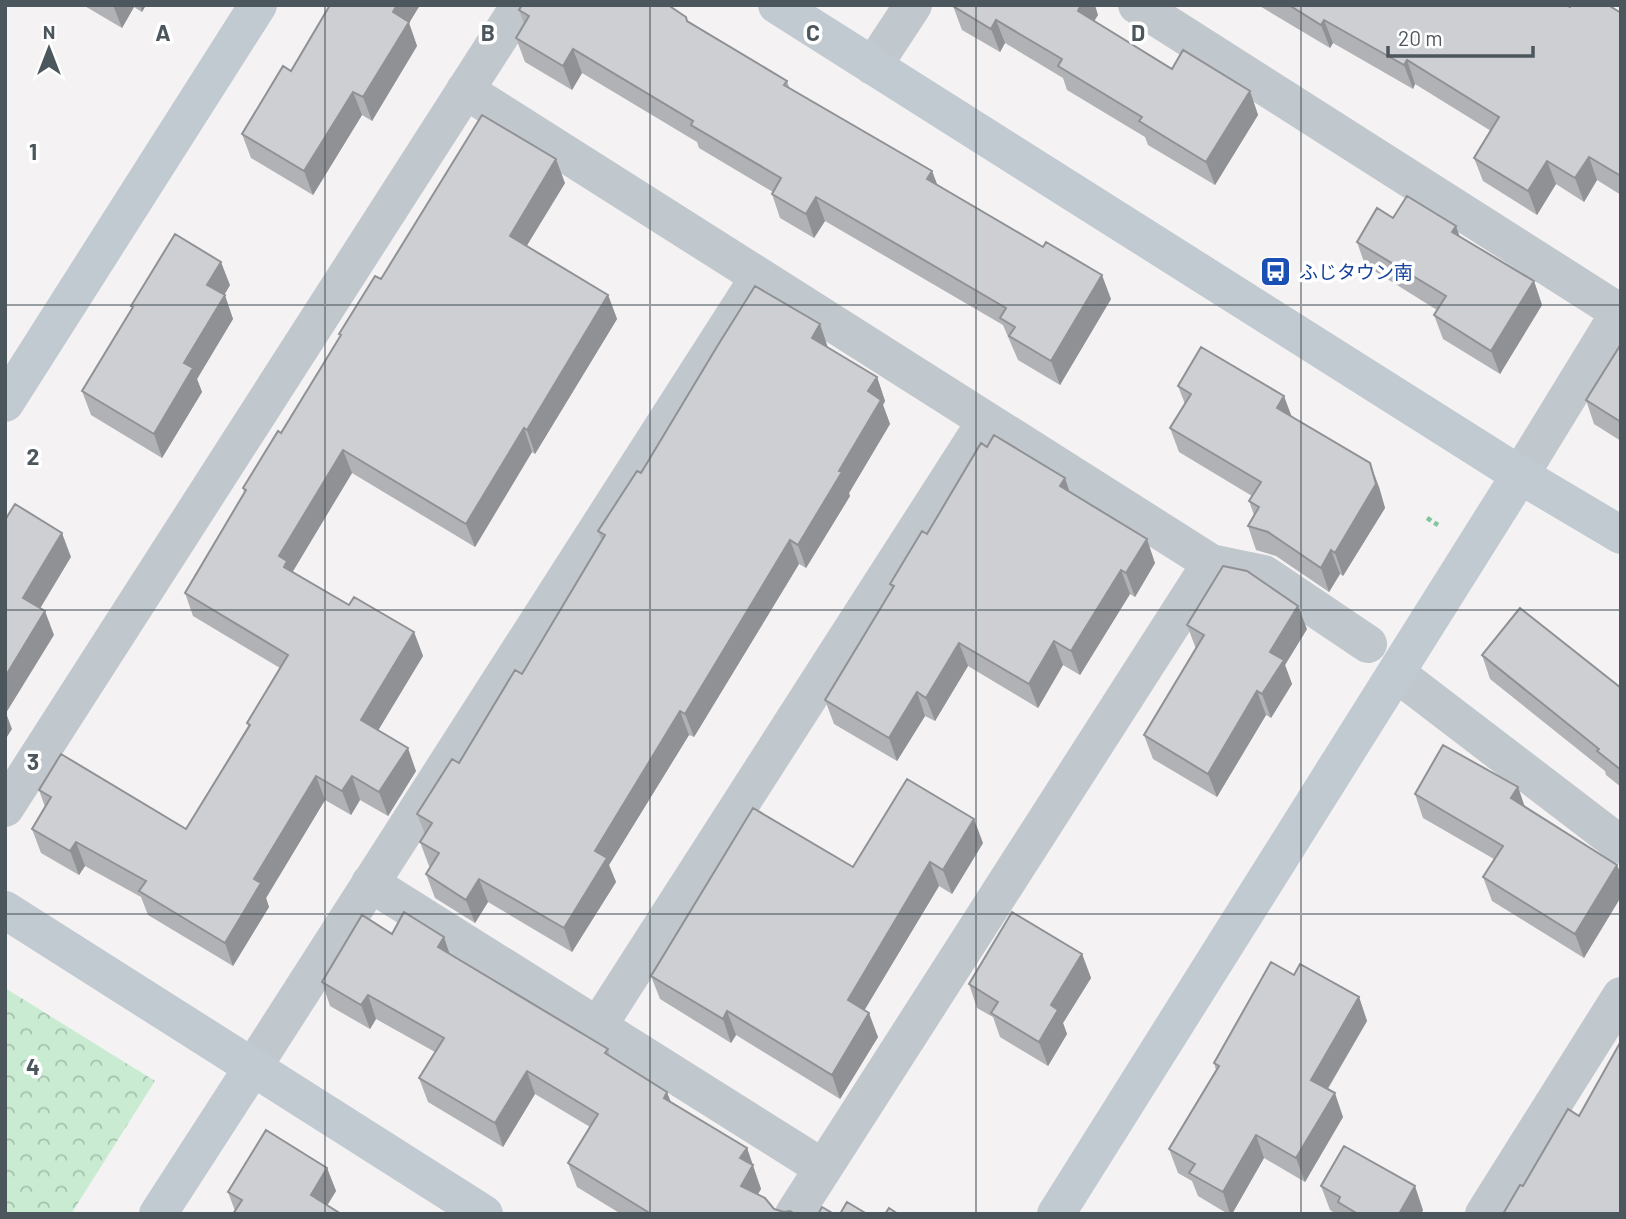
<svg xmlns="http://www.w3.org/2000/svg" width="1626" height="1219" viewBox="0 0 1626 1219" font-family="Barlow,'Noto Sans JP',sans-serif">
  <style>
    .park { fill: url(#park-crowns) }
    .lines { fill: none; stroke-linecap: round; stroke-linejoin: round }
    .path { stroke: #84c59e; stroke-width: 4.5; stroke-dasharray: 5 3.5; stroke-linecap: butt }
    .street { stroke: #c0c7cd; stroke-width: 38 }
    .secondary { stroke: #c1cad1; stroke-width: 38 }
    .wall { fill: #b0b2b5 }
    .shaded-wall { fill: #909194 }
    .building { fill: #cdcfd3; stroke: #909194; stroke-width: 2 }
    .grid { fill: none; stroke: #4c575d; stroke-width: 2; stroke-opacity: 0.55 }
    .labels { text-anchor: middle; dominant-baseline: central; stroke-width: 7; stroke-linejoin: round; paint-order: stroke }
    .transit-label { font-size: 19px; fill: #164399; stroke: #fff; text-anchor: start }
    .grid-label { font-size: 23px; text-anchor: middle; font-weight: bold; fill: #4c575d; stroke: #fff; stroke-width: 7; stroke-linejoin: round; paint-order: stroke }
  </style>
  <defs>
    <pattern id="park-crowns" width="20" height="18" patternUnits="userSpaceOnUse" patternTransform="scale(1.75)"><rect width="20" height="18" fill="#c8ebd2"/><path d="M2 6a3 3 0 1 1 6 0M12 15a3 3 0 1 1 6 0" fill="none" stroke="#a5c1ae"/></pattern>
  </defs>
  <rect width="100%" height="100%" fill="#f4f2f3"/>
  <!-- park -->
  <path class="park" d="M5,988L155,1081L71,1214H5Z"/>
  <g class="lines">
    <!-- path -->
    <path class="path" d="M1427,518L1438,525"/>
    <!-- street -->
    <path class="street" d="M1137,5L1619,312
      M873,66L913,5
      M465,90L1211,563L1264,574L1368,644
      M1520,475L1621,310
      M1396,673L1621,845
      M5,808L520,5
      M370,883L823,1168
      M598,1026L986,421
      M253,1067L759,277
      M794,1214L1211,563
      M1484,1214L1621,996"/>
    <!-- secondary -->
    <path class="secondary" d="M777,5L1520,475L1621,535
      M5,403L258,5
      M5,910L484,1214
      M158,1214L253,1067
      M1056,1214L1520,475"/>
  </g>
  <!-- wall -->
  <path class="wall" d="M83,5H146L142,12L134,7L122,28Z
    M330,5H420L409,23L417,46L372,121L362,115L313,195L251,158L242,134L291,71Z
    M1258,5H1566L1570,7L1621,13V195L1597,180L1584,202L1556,184L1537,215L1483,181L1474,158L1491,131L1415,84L1413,89L1333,43L1330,48Z
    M953,6L1098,15L1094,21L1172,69L1250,91L1258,115L1215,185L1148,145L1145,137L1067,90L1063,78L1005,43L1000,52L962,30Z
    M519,10L688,21L787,81L790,89L932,171L937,184L1111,299L1060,385L1018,360L1003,325L825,221L814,238L780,218L772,194L773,192L699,148L697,142L582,73L572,90L525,62L516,38L524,24Z
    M565,183L526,247L608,295L617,319L535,454L532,452L475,547L352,473L292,572L349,605L414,632L423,656L378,730L416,771L388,816L360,800L351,815L325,800L266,898L269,907L233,966L148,915L141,897L85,866L79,875L41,853L32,829L45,807L39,790L186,829L248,726L247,723L280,668L193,616L185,593L244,493L243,488L281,433L340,336L339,334L381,279Z
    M1393,218L1456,226L1460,237L1534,281L1542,305L1500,374L1443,339L1434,315L1437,310L1365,265L1357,242Z
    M230,285L224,295L233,319L197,379L202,392L162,458L91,415L82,391L132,309L131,306Z
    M820,324L828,348L877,377L885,401L883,405L890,424L849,493L850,496L806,568L799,564L694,737L689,735L609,865L616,882L572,952L488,902L475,923L435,898L426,874L431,867L429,866L420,842L425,834L417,814L459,763L522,674L602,541L598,531L641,473Z
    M1621,344V441L1594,424L1586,400Z
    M1178,386L1292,416L1379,487L1385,508L1343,576L1340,574L1329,592L1276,556L1256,550L1248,526L1254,515L1249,501L1252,496L1179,452L1170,428L1185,404Z
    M1070,492L1155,563L1135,597L1130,594L1080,675L1063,665L1038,708L968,666L935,721L925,716L897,761L834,724L825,700L892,589L890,584L927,534Z
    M1187,625L1307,629L1285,665L1292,684L1271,718L1266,715L1217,797L1153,759L1144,735L1196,649Z
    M1482,655L1621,688V787L1606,775L1605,771L1490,679Z
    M1518,787L1525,807L1617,865L1584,958L1492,901L1483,877L1494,859L1423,818L1415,794Z
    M983,843L952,894L939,886L864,1011L878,1037L840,1099L736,1035L731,1043L660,999L651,976L853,867Z
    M450,954L608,1049L610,1056L671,1103L747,1148L761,1189L758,1194L774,1209L795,1214H621L577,1187L568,1163L590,1127L535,1094L503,1147L428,1102L419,1078L435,1052L376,1019L370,1029L330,1006L322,982Z
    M1082,954L1091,978L1063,1023L1067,1034L1048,1066L1000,1037L993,1017L977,1008L969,984Z
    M1294,975L1359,997L1367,1021L1328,1089L1343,1117L1305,1182L1264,1158L1232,1214H1228L1198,1196L1192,1181L1178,1173L1169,1149L1216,1070L1214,1063Z
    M327,1168L336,1191L327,1205L235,1211L228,1192Z
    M1321,1186L1423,1210L1421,1214H1336L1330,1210Z"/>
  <!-- shaded-wall -->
  <path class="shaded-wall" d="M113,5H134V7L122,28Z
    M140,5H146L142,12Z
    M397,5H420L409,23L417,46L372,121L363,97L393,12Z
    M1081,5H1095L1098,15L1086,34L1078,11Z
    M996,20L1005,43L1000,52L991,29Z
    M1324,20L1333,43L1330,48L1321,25Z
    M573,49L582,73L572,90L563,66Z
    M1407,60L1415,84L1413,89L1404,65Z
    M1250,91L1258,115L1215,185L1206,162Z
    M353,92L362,115L313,195L304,171Z
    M1589,157L1597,180L1584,202L1575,178Z
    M556,159L565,183L518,260L510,236Z
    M1547,161L1556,184L1537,215L1528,191Z
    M932,171L941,195L927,179Z
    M816,197L825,221L814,238L806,214Z
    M1456,226L1464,250L1452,232Z
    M221,262L230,285L216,309L207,285Z
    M1102,275L1111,299L1060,385L1051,361Z
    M1534,281L1542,305L1500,374L1491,351Z
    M225,295L233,319L197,379L202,392L162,458L154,434L184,363Z
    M608,295L617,319L535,454L527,430Z
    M820,324L828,348L812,338Z
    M877,377L885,401L883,405L890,424L849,493L850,496L806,568L798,545L839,471L868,391Z
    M1284,396L1293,420L1277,408Z
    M524,428L532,452L475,547L466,524Z
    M343,450L352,473L292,573V591L279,556Z
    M1370,463L1379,487L1385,508L1343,576L1335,553Z
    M1065,478L1073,502L1060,486Z
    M62,533L71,557L32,622L23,598Z
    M1147,539L1155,563L1135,597L1126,573Z
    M790,540L799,564L694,737L685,714Z
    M1331,550L1340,574L1329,592L1321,568Z
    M1121,570L1130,594L1080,675L1071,651Z
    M1298,606L1307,629L1285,665L1292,684L1271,718L1262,694L1270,652Z
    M45,611L54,635L6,713L12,729L5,740V677Z
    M414,632L423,656L370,744L361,720Z
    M1054,641L1063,665L1038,708L1029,684Z
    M959,643L968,666L935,721L926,698Z
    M1257,691L1266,715L1217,797L1208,774Z
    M917,692L925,716L897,761L889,738Z
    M680,711L689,735L609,865L616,882L572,952L564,928L595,851Z
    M408,748L416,771L388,816L379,792Z
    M316,776L325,800L266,898L269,907L233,966L225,943L254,879Z
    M352,776L360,800L351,815L342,791Z
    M1518,787L1526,811L1511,798Z
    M974,819L983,843L952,894L943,870Z
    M76,842L85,866L79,875L70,851Z
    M930,862L939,886L856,1024L848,1000Z
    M1617,865L1621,874V897L1584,958L1575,934Z
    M479,879L488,902L475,923L466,900Z
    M444,937L452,961L438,947Z
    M1082,954L1091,978L1063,1023L1067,1034L1048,1066L1039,1042L1051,1005Z
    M368,995L376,1019L370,1029L361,1005Z
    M1359,997L1367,1021L1319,1103L1311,1080Z
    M727,1011L736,1035L731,1043L723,1019Z
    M869,1013L878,1037L840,1099L832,1075Z
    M527,1071L535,1094L503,1147L495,1123Z
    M667,1092L676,1115L664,1098Z
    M1335,1093L1343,1117L1305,1182L1296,1158Z
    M1256,1135L1264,1158L1232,1214H1230L1223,1192Z
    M747,1148L761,1189L749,1209L741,1186L740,1158Z
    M327,1168L336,1191L322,1214L311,1195Z
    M1415,1186L1423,1210L1421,1214H1399Z"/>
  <!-- building -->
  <path class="building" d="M330,5H397L393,12L409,22L363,97L353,92L304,171L242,134L283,66L291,71Z
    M522,5H668L686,17L687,21L787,81L784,85L932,171L927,179L1043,247L1046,242L1102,275L1051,361L1009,336L1015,327L1000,318L1006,308L816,197L806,214L772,194L781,178L691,125L693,121L573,49L563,66L516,38L529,16L519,10Z
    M954,5H1081L1078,11L1172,69L1183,50L1250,91L1206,162L1139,121L1142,117L1058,66L1062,59L996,20L991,29L953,6Z
    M1289,5H1566L1570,7L1571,5H1608L1621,13V176L1589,157L1575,178L1547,161L1528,191L1474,158L1499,117L1407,60L1404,65L1324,20L1321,25Z
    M482,115L556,159L510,236L608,295L527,430L524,428L466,524L343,450L279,556L287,561L284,567L349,605L354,597L414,632L361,720L408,748L379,792L352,776L342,791L316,776L254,879L261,883L225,943L139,891L146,881L76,842L70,851L32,829L51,797L39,790L61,754L186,829L250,725L247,723L288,655L185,593L246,490L243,488L278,431L281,433L341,335L339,334L375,276L381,279Z
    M1407,196L1456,226L1452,232L1534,281L1491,351L1434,315L1446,296L1357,242L1377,208L1393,218Z
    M175,234L221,262L207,285L225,295L184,363L193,368L154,434L82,391L133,307L131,306Z
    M755,286L820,324L812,338L877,377L868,391L881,400L839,471L842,472L798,545L790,540L685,714L680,711L595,851L607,858L564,928L479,879L466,900L426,874L439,853L420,842L432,823L417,814L452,759L459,763L515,670L522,674L605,535L598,531L637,471L641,473L718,345Z
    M1621,344V422L1586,400Z
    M1201,347L1284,396L1277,408L1370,463L1376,484L1335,553L1331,550L1321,568L1268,532L1248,526L1259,507L1249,501L1261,482L1170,428L1191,394L1178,386Z
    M994,435L1065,478L1060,486L1147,539L1126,573L1121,570L1071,651L1054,641L1029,684L959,643L926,698L917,692L889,738L825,700L894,586L890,584L922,531L927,534L981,443L987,447Z
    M15,504L62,533L23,598L45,611L5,677V520Z
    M1223,566L1247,571L1298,606L1270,652L1284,660L1262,694L1257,691L1208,774L1144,735L1204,635L1187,625Z
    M1520,608L1621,688V770L1597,751L1599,749L1482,655Z
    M1443,745L1518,787L1511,798L1617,865L1575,934L1483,877L1503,846L1415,794Z
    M907,779L974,819L943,870L930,862L848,1000L869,1013L832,1075L727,1011L723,1019L651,976L753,808L853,867Z
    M404,912L444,937L438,947L608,1049L605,1053L667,1092L664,1098L747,1148L740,1158L753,1165L741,1186L765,1198L774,1209L784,1212L790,1211L795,1214H647L648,1212L568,1163L598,1114L527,1071L495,1123L419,1078L444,1038L368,995L361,1005L322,982L362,915L392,934Z
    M1012,912L1082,954L1051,1005L1058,1010L1039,1042L991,1013L998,1002L969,984Z
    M1271,962L1294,975L1300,964L1359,997L1311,1080L1335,1093L1296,1158L1256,1135L1223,1192L1189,1173L1195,1164L1169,1149L1219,1066L1214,1063Z
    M1621,1041V1214H1503L1520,1185L1523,1186L1568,1109L1579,1116Z
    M266,1130L327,1168L311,1195L341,1214H233L242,1200L228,1192Z
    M1344,1146L1415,1186L1399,1214H1358L1338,1202L1340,1197L1321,1186Z
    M847,1202L867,1214H840Z
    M822,1207L834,1214H818Z
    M889,1208L898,1214H885Z"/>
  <!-- grid -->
  <path class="grid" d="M325,5V1214M650,5V1214M976,5V1214M1301,5V1214M5,305H1621M5,610H1621M5,914H1621"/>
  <!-- icons -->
  <defs>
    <symbol id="bus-square" viewBox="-11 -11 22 22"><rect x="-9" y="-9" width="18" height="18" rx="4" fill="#1a4fb4" stroke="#fff"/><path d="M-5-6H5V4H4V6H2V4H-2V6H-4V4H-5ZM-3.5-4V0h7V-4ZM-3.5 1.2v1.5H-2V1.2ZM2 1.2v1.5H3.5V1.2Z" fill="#fff"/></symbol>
  </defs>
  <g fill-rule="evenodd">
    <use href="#bus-square" x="1258" y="254" width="35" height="35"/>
  </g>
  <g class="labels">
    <!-- transit labels -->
    <g class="transit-label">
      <text x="1299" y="271">ふじタウン南</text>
    </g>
  </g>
  <g class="grid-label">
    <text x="163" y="41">A</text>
    <text x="488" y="41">B</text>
    <text x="813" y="41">C</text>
    <text x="1138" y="41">D</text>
    <text x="33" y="160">1</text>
    <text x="33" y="465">2</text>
    <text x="33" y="770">3</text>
    <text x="33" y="1075">4</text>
  </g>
  <!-- border -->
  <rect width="1626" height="1219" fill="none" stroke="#4c575d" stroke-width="14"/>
  <!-- north arrow -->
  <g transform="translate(49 49)" stroke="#ffffff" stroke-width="5" paint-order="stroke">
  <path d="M0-5L12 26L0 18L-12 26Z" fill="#4c575d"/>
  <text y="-10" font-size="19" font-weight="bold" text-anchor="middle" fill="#4c575d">N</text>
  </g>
  <!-- scale -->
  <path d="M1388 46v10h145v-10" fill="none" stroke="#4c575d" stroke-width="3.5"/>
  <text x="1398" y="46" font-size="21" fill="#4c575d" stroke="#ffffff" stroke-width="5" paint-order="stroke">20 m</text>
</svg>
